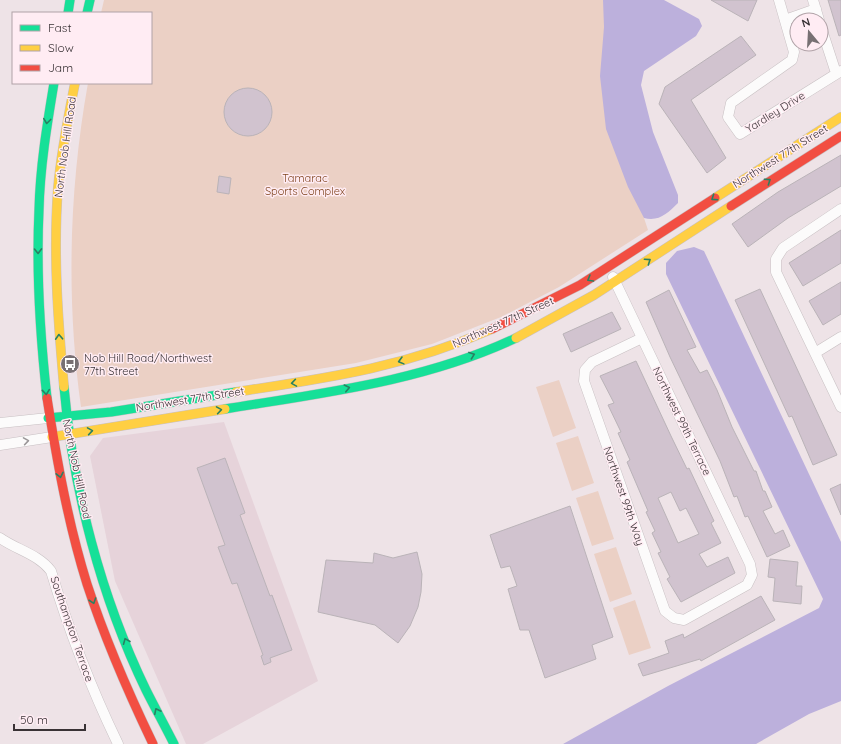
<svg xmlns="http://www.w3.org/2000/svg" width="841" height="744" viewBox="0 0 841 744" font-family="Quicksand,sans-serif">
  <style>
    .built { fill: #e6d3da }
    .green { fill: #ebd0c5 }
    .water { fill: #bcb0dc }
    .building { fill: #d1c3cf; stroke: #bab3b8; fill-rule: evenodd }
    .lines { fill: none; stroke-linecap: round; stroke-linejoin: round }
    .street-casing { stroke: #c8c0c3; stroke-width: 11 }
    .fast-casing { stroke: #c8c0c3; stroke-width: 10 }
    .slow-casing { stroke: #c8c0c3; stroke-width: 10 }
    .jam-casing { stroke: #c8c0c3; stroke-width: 10 }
    .street { stroke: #fcfbfb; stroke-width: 10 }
    .fast { stroke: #16e098; stroke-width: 9 }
    .slow { stroke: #ffcf43; stroke-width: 9 }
    .jam { stroke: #f24e42; stroke-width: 9 }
    .oneway { stroke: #298062 }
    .oneway2 { stroke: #9a9698 }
    .labels { text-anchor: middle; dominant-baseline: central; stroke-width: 3; stroke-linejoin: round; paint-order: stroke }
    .street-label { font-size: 11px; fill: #393235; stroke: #ffecf3 }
    .park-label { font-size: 11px; fill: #7f431d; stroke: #ffecf3 }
    .poi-label { font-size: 11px; fill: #393235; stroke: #ffecf3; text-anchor: start }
  </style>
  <rect width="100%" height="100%" fill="#eee3e7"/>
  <!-- built -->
  <path class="built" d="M224,422L318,681L203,744H186L115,581L90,456L103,438Z"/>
  <!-- green -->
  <path class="green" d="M104,0H608L644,218L648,230L559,287L501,317L432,344L356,363L81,407C66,300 69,189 88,83H151V13H101Z
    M559,380L576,428L553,437L536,387Z
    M578,436L594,483L572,491L556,443Z
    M598,491L614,539L592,546L576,498Z
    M616,547L632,594L610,602L594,554Z
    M635,600L651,648L629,655L613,608Z"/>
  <!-- water -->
  <path class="water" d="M603,0H664L699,19L702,26L696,36L644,71L641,85L653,132L678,195V203C668,213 659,222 644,218L628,187L606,129L600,76L604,27Z
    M694,247L704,251L841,542V701L809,714L756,744H563L668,686L819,608L823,599L666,274V263L677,251Z"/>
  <!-- building -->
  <path class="building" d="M711,0H757L748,21Z
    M828,0H841V35L839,36Z
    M741,36L756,55L691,100L726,158L707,173L659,104L665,87Z
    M224 112a24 24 0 1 1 48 0a24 24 0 1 1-48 0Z
    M841,155V186L788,218L748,247L732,224L778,192Z
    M219,176L231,178L229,194L217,192Z
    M841,230V263L803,286L789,263Z
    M841,282V314L823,325L809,301Z
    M760,289L837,455L813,465L792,416L789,417L735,300Z
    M669,290L696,347L687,350L700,373L707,370L717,390L732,427L754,471H756L763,491H765L772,507L763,511L775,534L783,530L790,546L767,557L748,516L745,517L737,496L734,497L720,461L670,357L646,302Z
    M612,312L621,329L571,352L563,334Z
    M636,361L671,436L687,469L689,468L714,521L711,523L721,543L699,554L707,567L728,557L735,573L681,602L667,579L670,577L658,553L661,552L652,533L655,531L646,512L648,511L627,462L630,460L618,433L621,432L608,405L614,403L600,376ZM671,492L680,511L686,508L699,534L678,543L658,498Z
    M225,458L245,513L240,515L270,596L272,595L292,650L270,658L271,662L264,665L261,656L263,655L237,583L232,584L218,547L225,545L197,468Z
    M841,484V515L830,489Z
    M570,506L613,637L592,645L596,659L545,678L529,630H520L508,589L517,586L510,566L501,568L490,535Z
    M417,552L422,574L421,592L418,607L410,626L398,643L375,625L318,612L326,560L373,563L374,553L393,558Z
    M770,559L798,562L796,586H802L801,604L773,601L775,578L768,577Z
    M761,596L775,620L701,661L700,659L643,676L638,664L669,653L665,641L683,634L684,638Z"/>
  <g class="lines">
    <defs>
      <path id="street" d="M779,0L794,52L792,60L731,103L728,117L740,134L841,71
        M813,0L819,20
        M785,20L816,9
        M821,27L836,73
        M841,209L783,248L776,259V272L841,407
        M613,277L750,564L752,575L747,585L684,620L674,618L665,611L584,381L585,370L592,362L642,338
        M815,353L841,337
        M0,423L48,418
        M0,445L52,437
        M0,538C17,550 38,554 51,571C69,631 91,688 118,744"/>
      <path id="fast" d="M68,13L70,0
        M87,13L90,0
        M64,387C73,490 101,597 146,690C155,708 165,726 174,744
        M47,398C40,335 36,273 39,210C40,167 47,125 54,83
        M225,409C323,393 425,381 516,338
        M48,418L111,412L236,392"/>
      <path id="slow" d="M715,198L841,117
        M516,338L594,295L731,206
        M64,387C58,321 53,254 58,188C61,152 68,118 75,83
        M236,392C327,378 406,367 492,329
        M52,437L225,409"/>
      <path id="jam" d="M731,206L841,136
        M492,329L580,285L715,198
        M47,398C57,461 68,523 87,584C105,639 128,692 153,744"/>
    </defs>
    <!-- street casing -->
    <use href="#street" class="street-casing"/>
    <!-- fast casing -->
    <use href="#fast" class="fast-casing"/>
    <!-- slow casing -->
    <use href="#slow" class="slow-casing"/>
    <!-- jam casing -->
    <use href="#jam" class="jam-casing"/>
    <!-- street -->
    <use href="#street" class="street"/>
    <!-- fast -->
    <use href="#fast" class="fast"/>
    <!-- slow -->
    <use href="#slow" class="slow"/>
    <!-- jam -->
    <use href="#jam" class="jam"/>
  </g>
  <!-- one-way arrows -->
  <defs><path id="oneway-chevron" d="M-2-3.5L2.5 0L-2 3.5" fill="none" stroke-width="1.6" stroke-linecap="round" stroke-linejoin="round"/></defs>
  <g class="oneway">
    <use href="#oneway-chevron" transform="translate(47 121) rotate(97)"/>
    <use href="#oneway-chevron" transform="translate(768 181) rotate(-34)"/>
    <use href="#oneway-chevron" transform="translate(714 198) rotate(146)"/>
    <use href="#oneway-chevron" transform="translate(38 251) rotate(89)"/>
    <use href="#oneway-chevron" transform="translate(648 261) rotate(-34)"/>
    <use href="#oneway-chevron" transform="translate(590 279) rotate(150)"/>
    <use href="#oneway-chevron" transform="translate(59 337) rotate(-93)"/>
    <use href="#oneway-chevron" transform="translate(472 355) rotate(-20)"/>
    <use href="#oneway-chevron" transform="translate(401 361) rotate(165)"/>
    <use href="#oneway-chevron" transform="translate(294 383) rotate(171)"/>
    <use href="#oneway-chevron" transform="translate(347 388) rotate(-13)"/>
    <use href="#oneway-chevron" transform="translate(46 392) rotate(84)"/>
    <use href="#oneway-chevron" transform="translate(219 410) rotate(-9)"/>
    <use href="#oneway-chevron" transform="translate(90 431) rotate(-9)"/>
    <use href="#oneway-chevron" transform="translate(60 475) rotate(78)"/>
    <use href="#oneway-chevron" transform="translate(93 601) rotate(71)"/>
    <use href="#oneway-chevron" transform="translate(126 641) rotate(-112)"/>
    <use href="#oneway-chevron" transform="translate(157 711) rotate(-116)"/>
  </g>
  <use class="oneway2" href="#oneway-chevron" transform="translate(26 441) rotate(-9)"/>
  <!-- icons -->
  <defs>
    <symbol id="bus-disc" viewBox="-11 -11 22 22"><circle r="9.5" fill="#787073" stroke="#ffecf3"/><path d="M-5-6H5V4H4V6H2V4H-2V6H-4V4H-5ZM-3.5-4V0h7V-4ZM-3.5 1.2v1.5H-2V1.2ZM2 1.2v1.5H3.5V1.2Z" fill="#fff"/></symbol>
  </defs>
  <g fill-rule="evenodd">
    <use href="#bus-disc" x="59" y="353" width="22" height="22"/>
  </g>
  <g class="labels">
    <!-- street labels -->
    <g class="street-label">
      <text transform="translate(775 112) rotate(-32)">Yardley Drive</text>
      <text transform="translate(65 147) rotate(-82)">North Nob Hill Road</text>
      <text transform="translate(780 156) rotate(-32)">Northwest 77th Street</text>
      <text transform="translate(503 322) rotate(-24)">Northwest 77th Street</text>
      <text transform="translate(190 399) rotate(-9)">Northwest 77th Street</text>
      <text transform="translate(682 421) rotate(64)">Northwest 99th Terrace</text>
      <text transform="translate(77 469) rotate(78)">North Nob Hill Road</text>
      <text transform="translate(624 496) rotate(71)">Northwest 99th Way</text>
      <text transform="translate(72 629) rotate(71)">Southampton Terrace</text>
    </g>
    <!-- park labels -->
    <g class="park-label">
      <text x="305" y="178">Tamarac<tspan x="305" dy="13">Sports Complex</tspan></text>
    </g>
    <!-- poi labels -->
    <g class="poi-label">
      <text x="84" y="358">Nob Hill Road/Northwest<tspan x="84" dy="13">77th Street</tspan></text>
    </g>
  </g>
  <!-- legend -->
  <rect x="12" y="12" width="140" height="72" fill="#ffecf3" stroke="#b0a2a7"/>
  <rect x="20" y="25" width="20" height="6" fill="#16e098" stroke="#b0a2a7"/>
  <text x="48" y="32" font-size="12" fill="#393235">Fast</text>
  <rect x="20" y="45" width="20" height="6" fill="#ffcf43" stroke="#b0a2a7"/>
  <text x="48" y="52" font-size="12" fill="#393235">Slow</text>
  <rect x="20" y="65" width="20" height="6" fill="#f24e42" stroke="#b0a2a7"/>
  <text x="48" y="72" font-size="12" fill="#393235">Jam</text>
  <!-- north arrow -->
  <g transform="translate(809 32) rotate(342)"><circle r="19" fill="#ffecf3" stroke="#b0a2a7"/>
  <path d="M0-3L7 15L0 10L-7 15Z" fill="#787073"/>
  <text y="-6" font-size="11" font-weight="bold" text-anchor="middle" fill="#393235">N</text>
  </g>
  <!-- scale -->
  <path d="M14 724v6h71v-6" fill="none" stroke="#393235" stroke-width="2"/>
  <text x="20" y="724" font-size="12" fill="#393235" stroke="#ffecf3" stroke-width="3" paint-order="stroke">50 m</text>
</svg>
